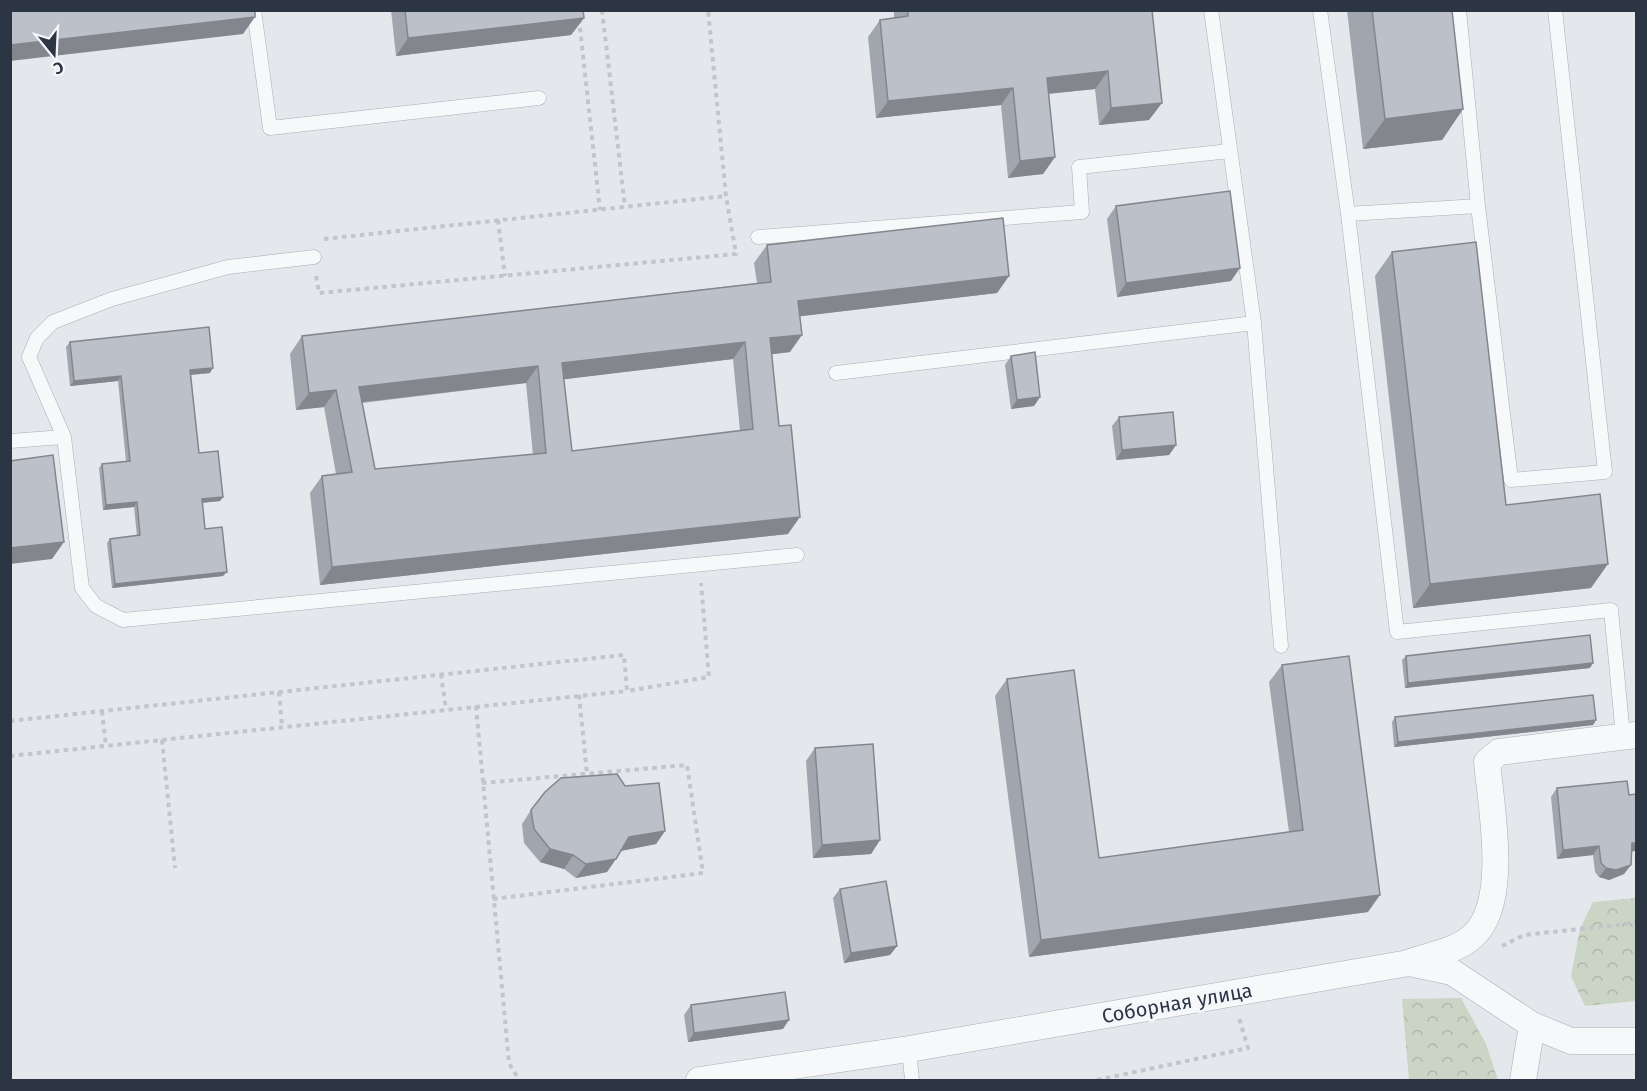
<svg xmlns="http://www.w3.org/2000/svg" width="1647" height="1091" viewBox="0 0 1647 1091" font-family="'Fira Sans',sans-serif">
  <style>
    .forest { fill: url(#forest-crowns) }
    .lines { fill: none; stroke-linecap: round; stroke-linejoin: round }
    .lane-casing { stroke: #a9aeb6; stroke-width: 15 }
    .street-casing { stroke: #a9aeb6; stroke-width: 27 }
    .path { stroke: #c2c5cb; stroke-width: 4; stroke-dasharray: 4.5 4.5; stroke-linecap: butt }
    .lane { stroke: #f7f8fa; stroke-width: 14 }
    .street { stroke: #f7f8fa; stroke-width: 26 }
    .wall { fill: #a1a5ad; fill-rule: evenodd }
    .shaded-wall { fill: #83868d }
    .building { fill: #bbc0c9; stroke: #83868d; stroke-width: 1.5; fill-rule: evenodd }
    .labels { text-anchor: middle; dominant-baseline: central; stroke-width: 6; stroke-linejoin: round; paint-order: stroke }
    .street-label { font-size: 20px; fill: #2b3544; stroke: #f4f6f9 }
  </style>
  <defs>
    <pattern id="forest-crowns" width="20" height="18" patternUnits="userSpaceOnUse" patternTransform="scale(1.5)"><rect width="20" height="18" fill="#cad5c5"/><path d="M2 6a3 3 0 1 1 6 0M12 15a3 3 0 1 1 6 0" fill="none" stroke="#aeb7aa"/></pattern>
  </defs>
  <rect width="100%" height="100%" fill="#e4e7eb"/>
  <!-- forest -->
  <path class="forest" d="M1636,898V1001L1585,1006L1571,976L1580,929L1593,902Z
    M1461,998L1486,1044L1498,1080H1409L1402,999Z"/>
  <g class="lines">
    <defs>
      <path id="lane" d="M254,10L270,128L539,98
        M1211,10L1254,323L1281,646
        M1320,10L1348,214L1397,632L1611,610L1623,736
        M1459,10L1478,206L1511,480L1605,472L1555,10
        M1348,214L1478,206
        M758,237L1082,212L1079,167L1230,151
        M314,257L228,267L112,299L53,322L37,338L29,357L64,437L82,588L96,606L123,620L797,555
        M836,373L1254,323
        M10,441L64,437
        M909,1049L912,1080"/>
      <path id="street" d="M1410,962C1430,955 1457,951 1473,936C1510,903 1491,807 1487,762L1499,752L1636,735
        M699,1080L909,1049L1409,963L1452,972L1532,1025L1571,1041H1636
        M1523,1080L1532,1025"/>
    </defs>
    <!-- lane casing -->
    <use href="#lane" class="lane-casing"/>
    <!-- street casing -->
    <use href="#street" class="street-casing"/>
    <!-- path -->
    <path class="path" d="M578,10L600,210
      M602,10L625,207
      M498,220L505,276
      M324,239L726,196
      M316,276L319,293L736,254L726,196L708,10
      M441,674L446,710
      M279,692L282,727
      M579,695L587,774
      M476,706L509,1063L519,1080
      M102,711L106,746
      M10,721L624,655L627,691L709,677L701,583
      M162,740L175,868
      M10,756L627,691
      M482,783L687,765L703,873L493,899
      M1502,946L1524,935L1636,923
      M1097,1080L1248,1048L1239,1018"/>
    <!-- lane -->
    <use href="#lane" class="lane"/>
    <!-- street -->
    <use href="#street" class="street"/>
  </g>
  <!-- wall -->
  <path class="wall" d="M391,10H583L584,18L571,35L396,56Z
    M894,10H1152L1149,120L1099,125L1095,89L1048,94L1055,157L1043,174L1008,178L1001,105L876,118L868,37L880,20L894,18Z
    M1347,10H1452L1463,109L1442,140L1363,149Z
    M1116,206L1231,281L1117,297L1107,219Z
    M767,245L1009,276L997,293L800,316L790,352L772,354L788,534L320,585L310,493L322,476L336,474L324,407L296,410L290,354L302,336L757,283L754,263ZM733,359L740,431L572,451L564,379ZM526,383L533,455L375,469L362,403Z
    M1392,252L1506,505L1591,588L1413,608L1375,276Z
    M70,342L210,373L191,375L199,453L223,497L220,501L202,503L205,529L223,576L112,588L107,543L110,539L137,536L134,507L103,510L99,468L102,464L126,461L118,381L70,386L66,347Z
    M1011,356L1040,397L1034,406L1011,409L1005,365Z
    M1119,417L1176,445L1169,455L1116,460L1112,426Z
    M1406,656L1590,668L1405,688L1402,660Z
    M1282,665L1368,912L1029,957L995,696L1007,679L1099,858L1289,832L1269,682Z
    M1395,717L1596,720L1593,725L1394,747L1392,722Z
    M815,748L880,840L871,854L813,858L806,761Z
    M625,786L665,831L656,844L621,851L607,872L576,878L564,869L540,862L524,843L522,824L531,810Z
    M1557,788L1629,795L1632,852L1624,874L1609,880L1599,877L1595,872L1593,855L1557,859L1551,797Z
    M840,889L897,946L890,955L844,963L833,898Z
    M691,1005L783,1029L688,1042L684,1015Z"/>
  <!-- shaded-wall -->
  <path class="shaded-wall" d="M255,17L243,34L10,61V45Z
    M584,18L571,35L396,56L408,38Z
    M1108,71L1095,89L1035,95L1047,78Z
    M1013,88L1001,105L876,118L888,101Z
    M1162,103L1149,120L1099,125L1111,108Z
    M1463,109L1442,140L1363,149L1385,119Z
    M1055,157L1043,174L1008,178L1020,161Z
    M1240,268L1231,281L1117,297L1126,283Z
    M1009,276L997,293L786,318L798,301Z
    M802,335L790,352L758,356L770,338Z
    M745,342L733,359L550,381L562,363Z
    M538,366L526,383L346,404L359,387Z
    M213,368L210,373L187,375L190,370Z
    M121,376L118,381L70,386L74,381Z
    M336,390L324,407L296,410L309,393Z
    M1040,397L1034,406L1011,409L1017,400Z
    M1176,445L1169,455L1116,460L1122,450Z
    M223,497L220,501L198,503L202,499Z
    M137,502L134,507L103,510L106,505Z
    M800,517L788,534L320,585L332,567Z
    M64,542L52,559L10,564V548Z
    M1608,564L1591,588L1413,608L1430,584Z
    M227,572L223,576L112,588L115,584Z
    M1593,663L1590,668L1405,688L1408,683Z
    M1596,720L1593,725L1394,747L1398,742Z
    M665,831L656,844L620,851L629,837Z
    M880,840L871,854L813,858L822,845Z
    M1632,843H1636V851L1626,852Z
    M1599,846L1593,855L1557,859L1563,850Z
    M550,849L573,855L564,869L540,862Z
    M616,859L607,872L576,878L586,864Z
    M1631,865L1624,874L1609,880L1599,877L1606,868Z
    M1380,895L1368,912L1029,957L1041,940Z
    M897,946L890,955L844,963L851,953Z
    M789,1020L783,1029L688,1042L694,1033Z"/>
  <!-- building -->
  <path class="building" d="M10,10H255V17L10,45Z
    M405,10H583L584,18L408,38Z
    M908,10H1152L1162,103L1111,108L1108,71L1047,78L1055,157L1020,161L1013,88L888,101L880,20L908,16Z
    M1372,10H1452L1463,109L1385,119Z
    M1230,191L1240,268L1126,283L1116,206Z
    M1003,218L1009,276L798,301L802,335L770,338L779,426L791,425L800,517L332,567L322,476L352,472L336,390L309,393L302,336L771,282L767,245ZM745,342L753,429L572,451L562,363ZM538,366L546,453L375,469L359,387Z
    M1476,242L1506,505L1600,494L1608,564L1430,584L1392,252Z
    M209,327L213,368L190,370L199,453L218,451L223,497L202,499L205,529L222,527L227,572L115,584L110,539L140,535L137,502L106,505L102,464L130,461L121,376L74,381L70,342Z
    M1035,352L1040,397L1017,400L1011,356Z
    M1173,412L1176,445L1122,450L1119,417Z
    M53,455L64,542L10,548V461Z
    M1590,635L1593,663L1408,683L1406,656Z
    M1349,656L1380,895L1041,940L1007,679L1074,670L1099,858L1303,830L1282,665Z
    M1593,695L1596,720L1398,742L1395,717Z
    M873,744L880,840L822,845L815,748Z
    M617,774L625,786L659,783L665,831L629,837L616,859L586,864L573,855L550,849L534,829L531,810L545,792L561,778Z
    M1627,781L1629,795L1636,794V843H1632L1631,865L1616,870L1606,868L1601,863L1599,846L1563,850L1557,788Z
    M886,881L897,946L851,953L840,889Z
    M785,992L789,1020L694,1033L691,1005Z"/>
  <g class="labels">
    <!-- street labels -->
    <g class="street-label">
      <text transform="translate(1177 1003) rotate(-10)">Соборная улица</text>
    </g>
  </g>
  <!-- border -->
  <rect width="1647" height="1091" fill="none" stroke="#2b3544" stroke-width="24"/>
  <!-- north arrow -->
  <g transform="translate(54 54) rotate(162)" stroke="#f4f6f9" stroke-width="4.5" paint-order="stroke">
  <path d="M0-4.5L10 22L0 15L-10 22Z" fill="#2b3544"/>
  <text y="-9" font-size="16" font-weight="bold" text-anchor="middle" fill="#2b3544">С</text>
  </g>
</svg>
